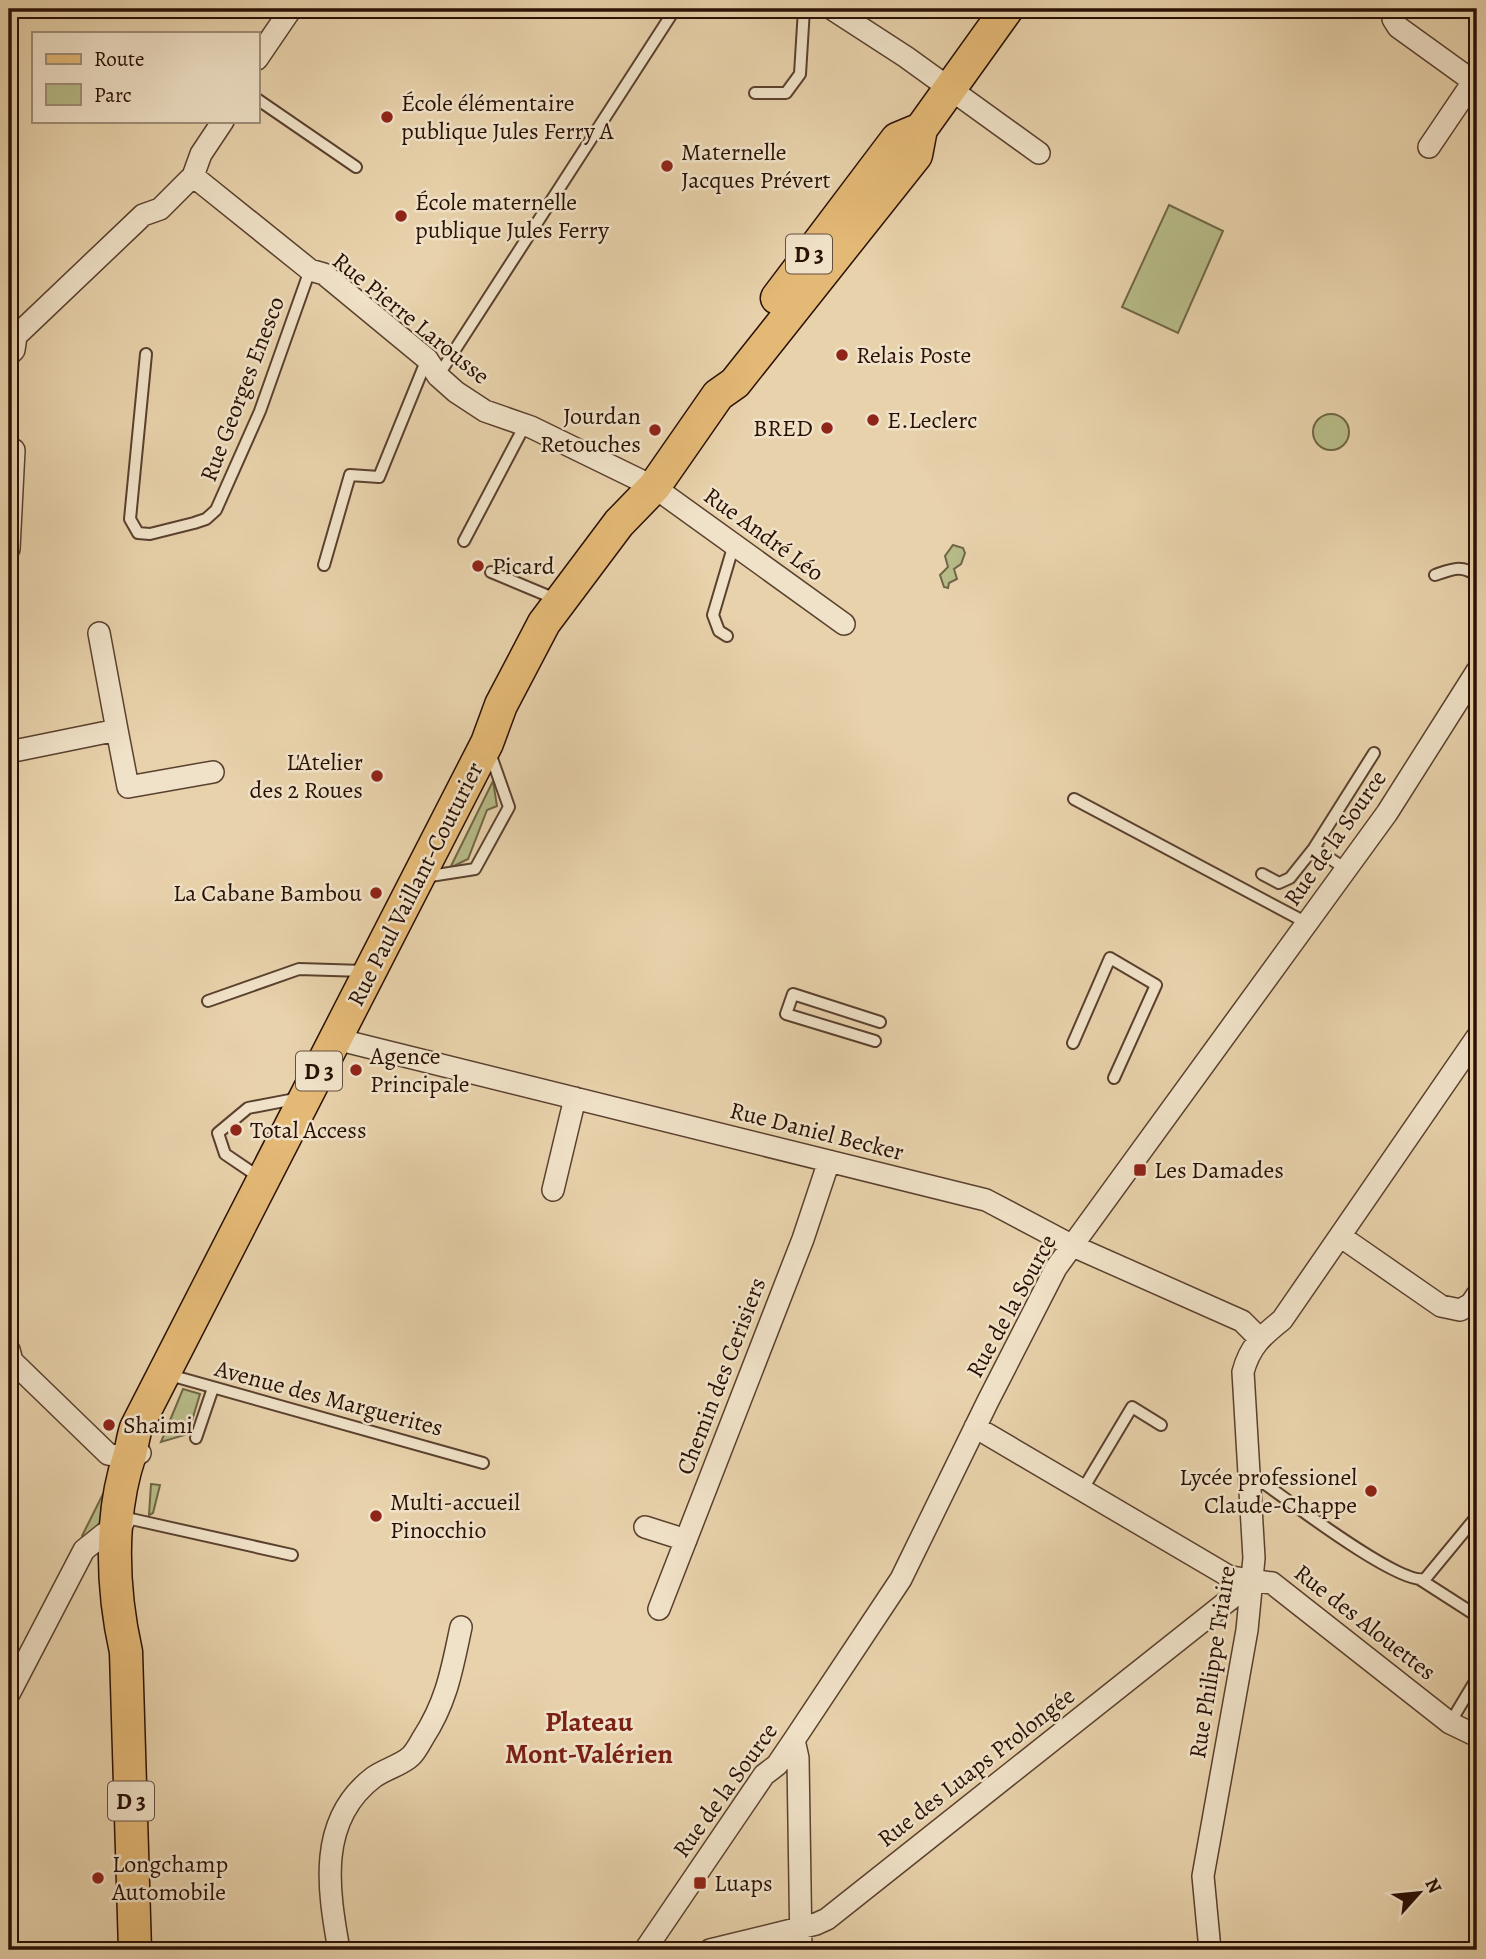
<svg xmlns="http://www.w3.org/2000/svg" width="1486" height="1959" viewBox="0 0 1486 1959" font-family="Alegreya,serif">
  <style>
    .green { fill: #b6bb88; stroke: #706646; stroke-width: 2 }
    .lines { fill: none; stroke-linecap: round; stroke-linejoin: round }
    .service-casing { stroke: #5a402e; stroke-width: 14 }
    .minor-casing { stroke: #5a402e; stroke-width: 24 }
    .primary-casing { stroke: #2a1005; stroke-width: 35 }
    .service { stroke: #f0e2c8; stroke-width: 10 }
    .minor { stroke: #f0e2c8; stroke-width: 21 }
    .primary { stroke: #e4b976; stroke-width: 32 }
    .poi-dot { fill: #8f2418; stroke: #f0e2c8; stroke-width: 2.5 }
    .labels { text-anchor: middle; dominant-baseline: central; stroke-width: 5; stroke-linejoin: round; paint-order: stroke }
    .shield { fill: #f0e2c8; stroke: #654f40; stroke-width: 2 }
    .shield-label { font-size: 23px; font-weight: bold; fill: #2a1005 }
    .poi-label { font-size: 24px; fill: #2a1005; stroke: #f0e2c8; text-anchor: start }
    .street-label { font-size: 24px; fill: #2a1005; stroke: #f0e2c8 }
    .quarter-label { font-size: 28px; font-weight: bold; fill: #7a1f14; stroke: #f0e2c8 }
  </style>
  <rect width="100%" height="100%" fill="#e8d2ab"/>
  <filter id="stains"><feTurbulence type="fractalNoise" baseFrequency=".00286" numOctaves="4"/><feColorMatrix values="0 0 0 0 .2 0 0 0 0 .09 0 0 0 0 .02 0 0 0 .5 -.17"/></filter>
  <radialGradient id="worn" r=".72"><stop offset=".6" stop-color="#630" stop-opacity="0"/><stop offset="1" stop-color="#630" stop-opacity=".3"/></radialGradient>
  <!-- green -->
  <path class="green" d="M1169,205L1223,231L1178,333L1122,307Z
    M1313 432a18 18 0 1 1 36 0a18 18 0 1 1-36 0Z
    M953,545L963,548L965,553L961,564L954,569L957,579L949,583L948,588L944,587L940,575L948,567L945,556Z
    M493,781L497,806L487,810L468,859L450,868Z
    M183,1389L200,1394L188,1434L161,1442Z
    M110,1480L111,1513L86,1539L82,1536Z
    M151,1484L160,1485L153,1513L149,1515Z"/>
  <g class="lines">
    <defs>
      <path id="service" d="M755,93H786L800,74L804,9
        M257,99L356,167
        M146,354L130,519L138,533L150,534L194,523L206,519L216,510L260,411L310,270
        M438,376L675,9
        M464,541L525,425
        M324,565L350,475L379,477L427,359
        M491,572L558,600
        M1435,575C1452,569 1462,564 1477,576
        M727,636L719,631L713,615L734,544
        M1074,799L1307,923
        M1314,848L1346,869
        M1262,874L1279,883L1290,878L1314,848L1374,753
        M424,877L475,869L509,807L490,753
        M208,1001L299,969L364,971
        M875,1041L786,1014L793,994L880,1022
        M1073,1043L1110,958L1156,985L1114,1078
        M262,1179L225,1154L218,1133L248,1108L300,1098
        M166,1374L483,1463
        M196,1438L213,1388
        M1250,1484H1265C1292,1503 1399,1585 1425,1579L1477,1516
        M1083,1489L1132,1407L1161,1425
        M131,1519L292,1555
        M1421,1580L1477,1616
        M1450,1723L1477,1678"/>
      <path id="minor" d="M832,9L906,57L1039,153
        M1394,9L1393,19L1398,27L1477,84
        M257,59L291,9
        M1429,147L1477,76
        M193,176L310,270L324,274L427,359L438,376L456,392L485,411L531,427L654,487L844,624
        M9,355L14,350L16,336L143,215L160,209L193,176L201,154L223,121
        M9,549L14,450
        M117,730L128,787L213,772
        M9,752L117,730L99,633
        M336,1039L986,1200L1073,1246L1242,1321L1259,1338
        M553,1190L575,1098
        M1340,1236L1441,1306L1460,1310L1471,1304L1477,1295
        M9,1350L12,1361L108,1454L128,1458L140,1453
        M975,1427L1230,1577L1272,1583L1450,1723L1477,1736
        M645,1527L686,1540
        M659,1609L803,1239L829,1161
        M9,1694L84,1550L104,1534L123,1523
        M794,1740L798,1758L801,1950
        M339,1950C328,1889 317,1820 374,1777C385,1769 402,1765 411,1756C416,1751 420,1743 423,1738C447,1701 452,1669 461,1627
        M645,1950L764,1775L777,1765L794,1740L901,1579L988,1401L1056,1268L1387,813L1477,671
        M710,1950L816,1924L827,1919L1253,1581
        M1210,1950L1203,1876L1247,1630L1254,1558L1243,1372C1250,1346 1262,1336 1282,1320L1477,1037"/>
      <path id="primary" d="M777,298L897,139L921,129
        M135,1950L126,1652C112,1589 109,1516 130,1454C132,1446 133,1437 136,1428L487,743L501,705L544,623L619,523L654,487L718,395L735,383L916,155L921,129L1007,9"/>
    </defs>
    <!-- service casing -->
    <use href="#service" class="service-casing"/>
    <!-- minor casing -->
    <use href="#minor" class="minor-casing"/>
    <!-- primary casing -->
    <use href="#primary" class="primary-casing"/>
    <!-- service -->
    <use href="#service" class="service"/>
    <!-- minor -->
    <use href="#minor" class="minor"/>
    <!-- primary -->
    <use href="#primary" class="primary"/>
  </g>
  <!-- markers -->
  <g class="poi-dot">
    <circle cx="387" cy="117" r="7"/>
    <circle cx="667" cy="166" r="7"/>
    <circle cx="401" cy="216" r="7"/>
    <circle cx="842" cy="355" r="7"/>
    <circle cx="873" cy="420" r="7"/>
    <circle cx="827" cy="428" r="7"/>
    <circle cx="655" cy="430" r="7"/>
    <circle cx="478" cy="566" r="7"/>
    <circle cx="377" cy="776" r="7"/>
    <circle cx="376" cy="893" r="7"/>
    <circle cx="356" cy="1070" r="7"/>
    <circle cx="236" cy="1130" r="7"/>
    <rect x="1133" y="1163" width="14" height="14" rx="3.5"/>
    <circle cx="109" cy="1425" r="7"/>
    <circle cx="1371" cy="1491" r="7"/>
    <circle cx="376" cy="1516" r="7"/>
    <circle cx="98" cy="1878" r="7"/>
    <rect x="693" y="1876" width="14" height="14" rx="3.5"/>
  </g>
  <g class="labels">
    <!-- shield labels -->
    <g class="shield">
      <rect x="786" y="234.5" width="46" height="39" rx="5"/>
      <rect x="296" y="1051.5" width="46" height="39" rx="5"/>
      <rect x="108" y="1781.5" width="46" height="39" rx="5"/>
    </g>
    <g class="shield-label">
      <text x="809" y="254">D 3</text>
      <text x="319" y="1071">D 3</text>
      <text x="131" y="1801">D 3</text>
    </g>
    <!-- poi labels -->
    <g class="poi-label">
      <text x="401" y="103">École élémentaire<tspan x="401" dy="28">publique Jules Ferry A</tspan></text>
      <text x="681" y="152">Maternelle<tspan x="681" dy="28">Jacques Prévert</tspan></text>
      <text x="415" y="202">École maternelle<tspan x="415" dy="28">publique Jules Ferry</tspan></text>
      <text x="856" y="355">Relais Poste</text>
      <text x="641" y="416" text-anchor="end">Jourdan<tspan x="641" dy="28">Retouches</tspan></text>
      <text x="887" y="420">E.Leclerc</text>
      <text x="813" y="428" text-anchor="end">BRED</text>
      <text x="492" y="566">Picard</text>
      <text x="363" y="762" text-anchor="end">L'Atelier<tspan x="363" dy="28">des 2 Roues</tspan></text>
      <text x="362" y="893" text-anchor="end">La Cabane Bambou</text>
      <text x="370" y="1056">Agence<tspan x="370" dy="28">Principale</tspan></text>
      <text x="250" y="1130">Total Access</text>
      <text x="1154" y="1170">Les Damades</text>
      <text x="123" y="1425">Shaimi</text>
      <text x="1357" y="1477" text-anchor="end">Lycée professionel<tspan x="1357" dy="28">Claude-Chappe</tspan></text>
      <text x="390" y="1502">Multi-accueil<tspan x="390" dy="28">Pinocchio</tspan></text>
      <text x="112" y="1864">Longchamp<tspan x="112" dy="28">Automobile</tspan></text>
      <text x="714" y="1883">Luaps</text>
    </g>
    <!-- street labels -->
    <g class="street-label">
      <text transform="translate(411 318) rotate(39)">Rue Pierre Larousse</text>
      <text transform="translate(242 389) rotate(-69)">Rue Georges Enesco</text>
      <text transform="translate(764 534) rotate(36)">Rue André Léo</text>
      <text transform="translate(1335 838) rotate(-55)">Rue de la Source</text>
      <text transform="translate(415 884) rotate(-63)">Rue Paul Vaillant-Couturier</text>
      <text transform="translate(817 1131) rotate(14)">Rue Daniel Becker</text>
      <text transform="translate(1011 1306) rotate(-61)">Rue de la Source</text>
      <text transform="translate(721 1376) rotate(-69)">Chemin des Cerisiers</text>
      <text transform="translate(329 1398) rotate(15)">Avenue des Marguerites</text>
      <text transform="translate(1365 1622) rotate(38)">Rue des Alouettes</text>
      <text transform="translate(1212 1662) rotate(-81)">Rue Philippe Triaire</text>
      <text transform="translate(976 1767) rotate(-38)">Rue des Luaps Prolongée</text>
      <text transform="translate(725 1790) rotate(-54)">Rue de la Source</text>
    </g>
    <!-- quarter labels -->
    <g class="quarter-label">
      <text x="589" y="1722">Plateau<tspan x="589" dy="32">Mont-Valérien</tspan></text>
    </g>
  </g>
  <!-- margin -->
  <rect width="1486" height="1959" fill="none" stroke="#e8d2ab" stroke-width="35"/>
  <rect x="10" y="10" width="1465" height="1938" fill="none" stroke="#2a1005" stroke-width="3.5"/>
  <rect x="18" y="18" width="1451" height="1924" fill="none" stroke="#2a1005" stroke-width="2"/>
  <!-- legend -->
  <rect x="32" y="32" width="228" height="91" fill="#f0e2c8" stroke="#a18e7a" stroke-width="2"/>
  <rect x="46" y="54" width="35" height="10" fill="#e4b976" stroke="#a18e7a" stroke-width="2"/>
  <text x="94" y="66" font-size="21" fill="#2a1005">Route</text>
  <rect x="46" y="84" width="35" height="21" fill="#b6bb88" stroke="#a18e7a" stroke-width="2"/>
  <text x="94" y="102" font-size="21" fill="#2a1005">Parc</text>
  <!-- north arrow -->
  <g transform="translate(1419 1893) rotate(63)" stroke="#f0e2c8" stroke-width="5" paint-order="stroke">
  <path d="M0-5L12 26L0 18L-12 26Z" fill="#2a1005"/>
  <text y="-10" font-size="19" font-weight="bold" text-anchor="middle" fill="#2a1005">N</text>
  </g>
  <rect width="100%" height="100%" filter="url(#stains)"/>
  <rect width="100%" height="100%" fill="url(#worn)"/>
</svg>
